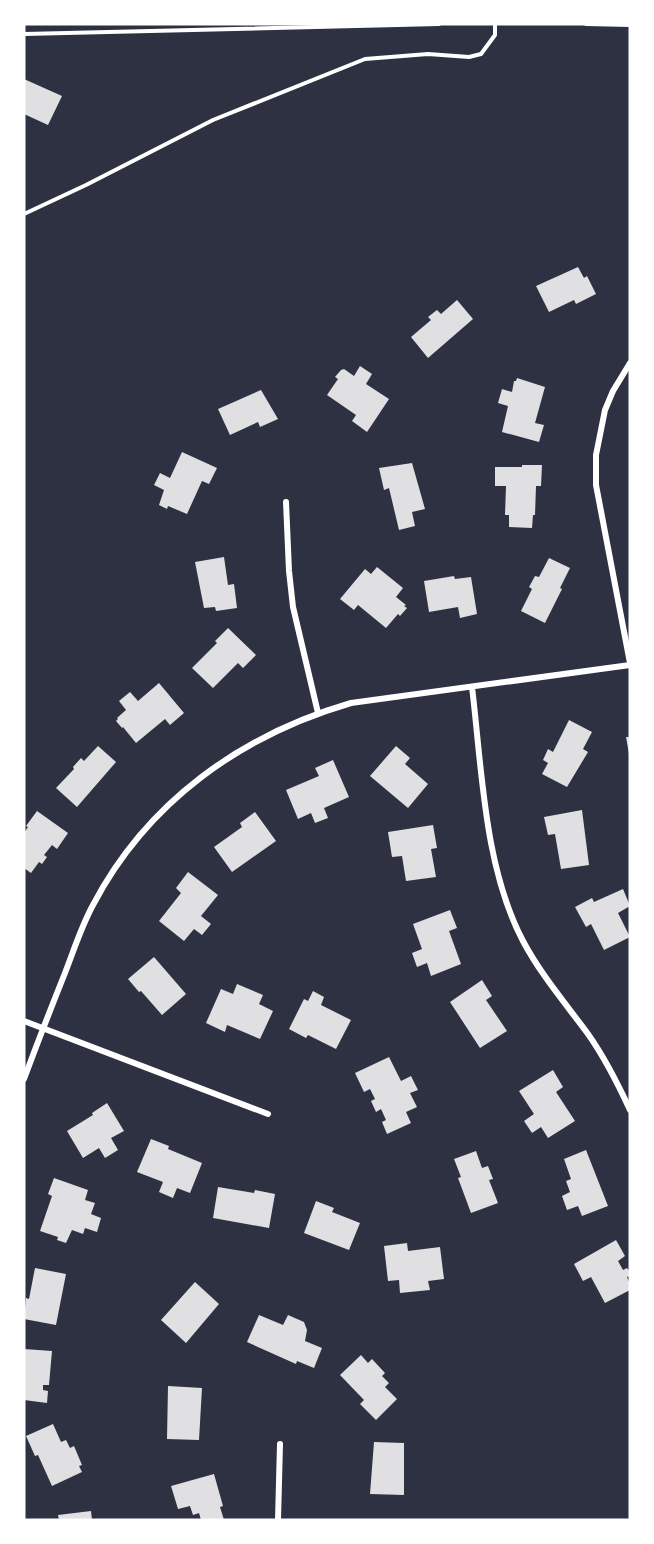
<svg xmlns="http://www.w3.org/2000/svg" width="654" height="1544" viewBox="0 0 654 1544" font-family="Quicksand,sans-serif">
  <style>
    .building { fill: #e0e0e3 }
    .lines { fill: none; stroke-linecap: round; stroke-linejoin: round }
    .path { stroke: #fff; stroke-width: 4 }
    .minor { stroke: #fff; stroke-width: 6 }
  </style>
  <rect width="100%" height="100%" fill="#2d3142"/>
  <!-- building -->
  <path class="building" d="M24,79L62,96L48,125L24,114Z
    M578,267L584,278L587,276L596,294L576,304L574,300L549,312L536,286Z
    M457,300L473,319L428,358L411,337L431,320L428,317L437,310L441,314Z
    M360,366L372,374L366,384L389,399L367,432L352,421L356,415L327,395L338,379L335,377L341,370L344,369L354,376Z
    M517,378L545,387L535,423L544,425L539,442L502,432L508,406L498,403L502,389L512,392L514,381H516Z
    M261,390L278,419L260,427L258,422L230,435L218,409Z
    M182,452L217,468L209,484L202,481L187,514L168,506L167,509L159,505L164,490L154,485L160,473L170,478Z
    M412,463L425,509L412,512L415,526L399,530L389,488L384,490L379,468Z
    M522,465H542L541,486H536L535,515H533L532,528L509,527V515H505L506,486H495V467H522Z
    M224,557L228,585L234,584L237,608L216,611L215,607L204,608L195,562Z
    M549,558L570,568L560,588L562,589L545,623L521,611L532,589L529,587L535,576L539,577Z
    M377,567L403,588L396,597L406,605L404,606L407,608L400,616L398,614L386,628L358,605L354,610L340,599L365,569L371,574Z
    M454,576L455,579L471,577L477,614L460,618L458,607L429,612L424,581Z
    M228,628L256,655L243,668L238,663L213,688L192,668L217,643L215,641Z
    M159,683L184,713L170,725L165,719L136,743L123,727L122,728L116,721L118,719L117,718L126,710L119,701L130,692L138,701Z
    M569,720L592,732L583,749L588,752L567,787L542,774L548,763L543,760L548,749L553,752Z
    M626,737H630V753L629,754Z
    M98,746L116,762L77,807L56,788L74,769L73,767L81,758L84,761Z
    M396,746L410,758L405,764L428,784L408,808L370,776Z
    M333,760L349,797L324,808L328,818L315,823L311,813L298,819L286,790L319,776L315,768Z
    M582,810L589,865L561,869L555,834L548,835L544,817Z
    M37,811L68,833L57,849L52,845L44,855L47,857L42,864L39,862L31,873L24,868V833L28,827L26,826Z
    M255,812L276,841L232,872L214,847L242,827L240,823Z
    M433,825L437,848L431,849L436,877L406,881L402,856L392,857L388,832Z
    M188,872L218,895L201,916L211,924L202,935L194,929L184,941L159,921L181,893L176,888Z
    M623,889L630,906L618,913L630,937L604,950L591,924L586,927L575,907L592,898L594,902Z
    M450,910L457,928L449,931L461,964L431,976L427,963L417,967L412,953L422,949L413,924Z
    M154,957L186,994L162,1015L141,991L139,992L128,979Z
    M482,980L492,996L486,1000L507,1031L480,1048L450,1002Z
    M237,984L263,995L259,1004L273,1011L260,1039L227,1025L225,1032L206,1023L221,989L233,994Z
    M313,991L324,997L321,1005L351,1020L336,1049L308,1035L306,1038L289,1029L304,999L308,1001Z
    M389,1057L401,1081L411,1076L418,1090L410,1093L417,1107L406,1112L411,1123L387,1134L382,1122L386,1120L381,1109L376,1112L371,1101L375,1099L370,1089L364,1092L355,1073Z
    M553,1070L563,1087L556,1092L575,1121L548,1138L541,1127L532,1133L524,1121L534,1114L519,1091Z
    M107,1103L124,1131L111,1138L118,1150L105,1158L99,1148L83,1158L67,1131L93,1115L92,1113Z
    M151,1139L169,1146L168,1149L202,1163L190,1193L177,1188L173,1198L159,1192L163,1182L137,1172Z
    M586,1150L608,1206L582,1216L578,1206L567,1210L562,1196L570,1192L566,1181L571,1179L564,1159Z
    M476,1151L482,1168L488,1166L493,1179L489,1180L498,1203L471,1213L458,1178L461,1177L454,1159Z
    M54,1178L88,1190L85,1200L95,1203L91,1214L101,1218L97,1232L85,1228L83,1234L72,1230L66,1243L57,1240L58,1237L40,1231L52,1196L48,1194Z
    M218,1187L254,1193L255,1190L275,1194L269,1228L213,1218Z
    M316,1201L334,1208L332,1212L360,1223L349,1250L304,1233Z
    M616,1240L625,1256L618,1261L623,1270L627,1268L630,1272V1276L627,1277L630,1284V1290L605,1303L591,1277L583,1281L574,1264Z
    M407,1243L408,1251L440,1247L444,1279L428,1281L430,1290L400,1293L399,1280L388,1281L384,1246Z
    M35,1268L66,1274L56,1325L24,1319L26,1298L29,1299Z
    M195,1282L219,1304L186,1343L161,1320Z
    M259,1315L283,1325L288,1315L304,1322L307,1330L305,1341L322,1348L314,1368L297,1361L296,1364L247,1342Z
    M24,1349L52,1351L49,1385H43V1390L48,1391L47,1403L24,1400Z
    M361,1355L368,1363L372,1359L385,1373L382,1376L389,1383L385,1387L397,1399L376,1420L360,1404L364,1400L340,1375Z
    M168,1386L202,1388L199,1440L167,1439Z
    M53,1424L61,1442L66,1440L70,1448L74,1446L82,1465L79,1466L82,1472L52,1486L38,1455L35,1456L26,1436Z
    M374,1442L404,1443V1495L370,1494Z
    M214,1474L223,1506L220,1507L224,1520H201L199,1513L193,1515L190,1506L178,1509L171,1486Z
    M91,1511L92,1520H59L58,1515Z"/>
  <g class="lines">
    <!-- path -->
    <path class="path" d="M586,24L630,25
      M24,34L439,24
      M24,214L86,185L213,120L365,59L428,54L469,57L481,54L495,35V24"/>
    <!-- minor -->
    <path class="minor" d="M630,363L613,391L605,410L596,455V485L630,663
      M286,502L289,571L293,607L318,713
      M472,687C482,769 484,867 523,941C541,975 566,1004 588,1034C605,1058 618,1084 630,1110
      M24,1021L268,1114
      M24,1079C37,1044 51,1008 65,973C74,950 81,927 93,905C147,802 241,735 351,703L630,665
      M278,1520L280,1444"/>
  </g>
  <!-- border -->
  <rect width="654" height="1544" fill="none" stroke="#ffffff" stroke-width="51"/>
</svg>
